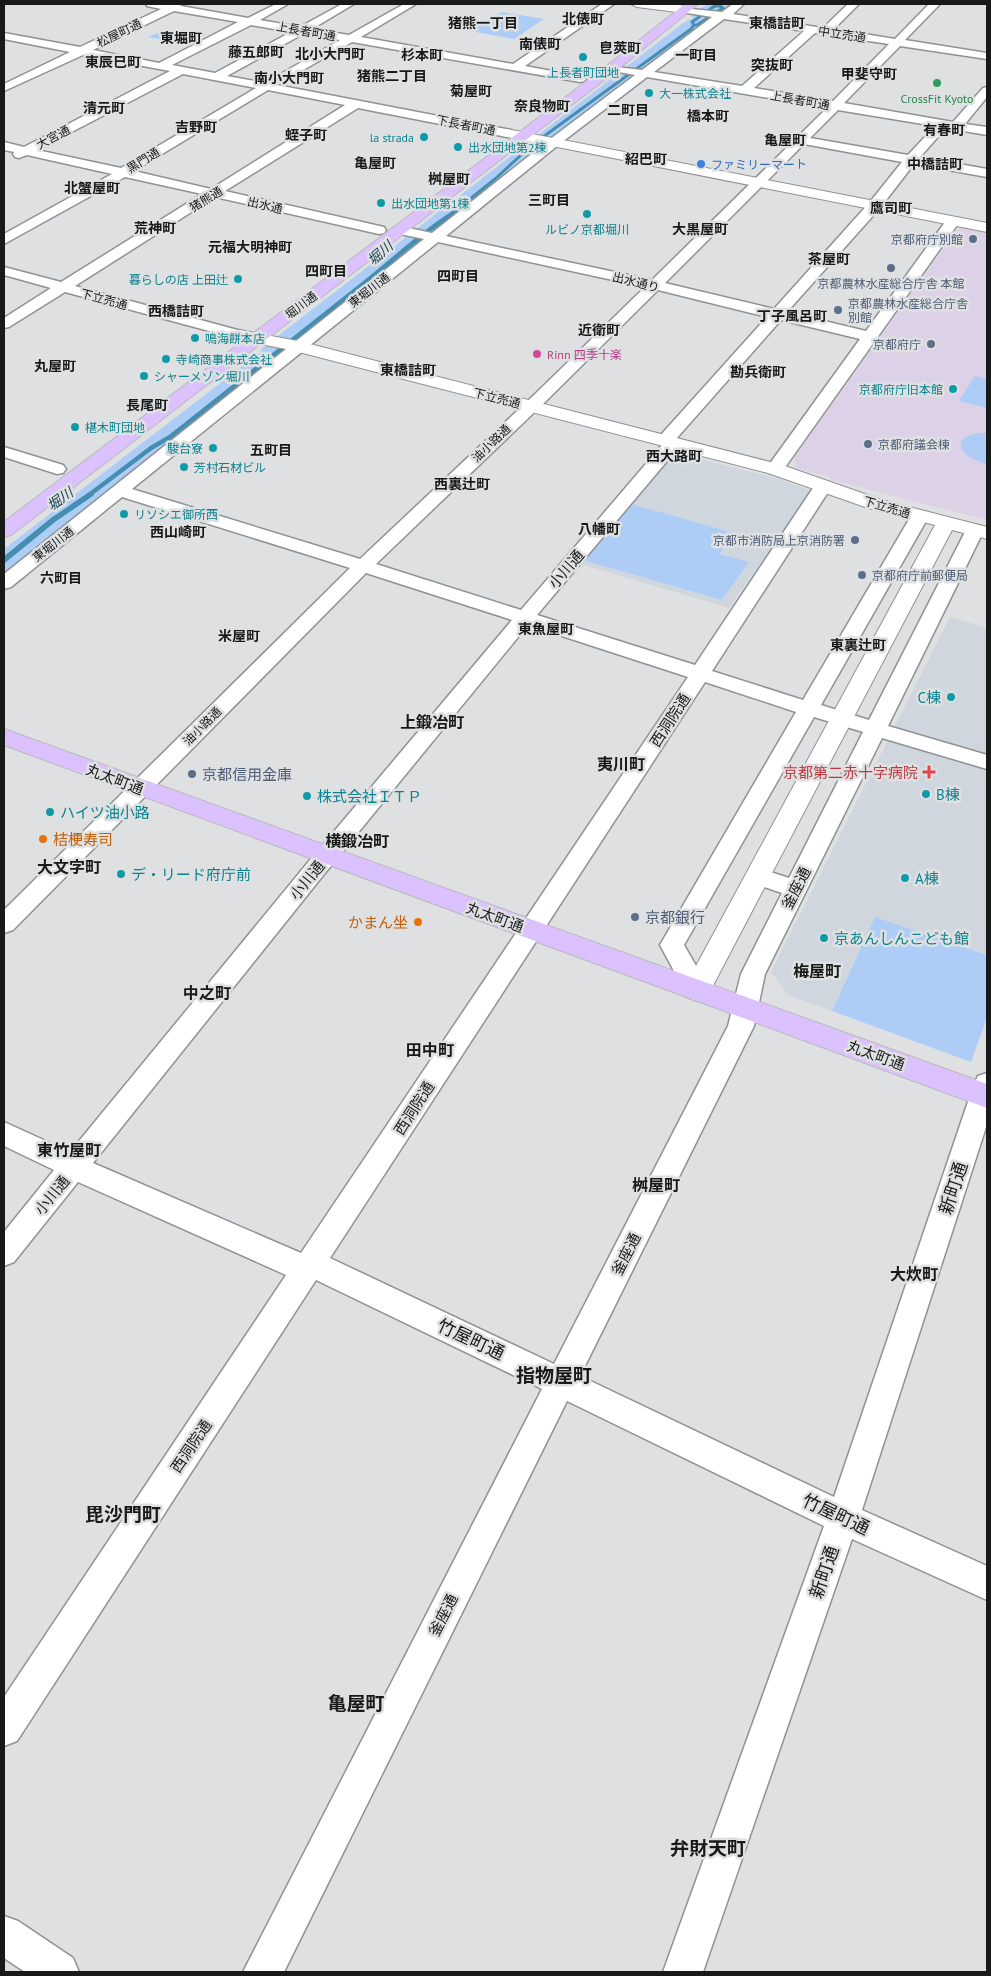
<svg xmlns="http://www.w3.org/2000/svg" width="991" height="1976" viewBox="0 0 991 1976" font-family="'PT Sans','Noto Sans JP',sans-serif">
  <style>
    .commercial { fill: #dcd1e6 }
    .built { fill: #d0d6de }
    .green { fill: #adcdf7 }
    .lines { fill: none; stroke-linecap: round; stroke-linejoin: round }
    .stream-far2 { stroke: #448fb1; stroke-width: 3 }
    .stream-far1 { stroke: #448fb1; stroke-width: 4.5 }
    .stream { stroke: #448fb1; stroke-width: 5.5 }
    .minor-casing { stroke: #8f9193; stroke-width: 3 }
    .tertiary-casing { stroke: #8f9193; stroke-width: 2 }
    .primary-casing { stroke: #bababa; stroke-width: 2 }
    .minor { fill: #fff; fill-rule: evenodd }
    .tertiary { fill: #fff; fill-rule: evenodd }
    .primary { fill: #dbc1fe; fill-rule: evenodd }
    .culture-dot { fill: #0f9aa8; stroke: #dfe0e2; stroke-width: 2 }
    .leisure-dot { fill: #2e9e5b; stroke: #dfe0e2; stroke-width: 2 }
    .shop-dot { fill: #3f7fe0; stroke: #dfe0e2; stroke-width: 2 }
    .service-dot { fill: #5c6f8a; stroke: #dfe0e2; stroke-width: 2 }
    .hotel-dot { fill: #d1479c; stroke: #dfe0e2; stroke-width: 2 }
    .health-dot { fill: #e0444e; stroke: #dfe0e2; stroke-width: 2 }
    .food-dot { fill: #e8710a; stroke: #dfe0e2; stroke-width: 2 }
    .labels { text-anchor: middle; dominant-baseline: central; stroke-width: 5; stroke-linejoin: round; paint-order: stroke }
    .far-street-label { font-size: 12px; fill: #181919; stroke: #dfe0e2 }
    .far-culture-label { font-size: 12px; fill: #0d838f; stroke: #dfe0e2; text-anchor: start }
    .far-leisure-label { font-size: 12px; fill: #27864d; stroke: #dfe0e2 }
    .far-shop-label { font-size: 12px; fill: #366cbe; stroke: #dfe0e2; text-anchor: start }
    .far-service-label { font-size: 12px; fill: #4e5e75; stroke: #dfe0e2; text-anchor: end }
    .far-hotel-label { font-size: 12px; fill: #b23c85; stroke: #dfe0e2; text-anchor: start }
    .far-neighbourhood-label { font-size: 14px; font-weight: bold; fill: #181919; stroke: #dfe0e2 }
    .far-water-label { font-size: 14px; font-style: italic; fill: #174458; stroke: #dfe0e2 }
    .street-label { font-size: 15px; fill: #181919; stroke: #dfe0e2 }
    .culture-label { font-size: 15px; fill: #0d838f; stroke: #dfe0e2; text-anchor: start }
    .health-label { font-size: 15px; fill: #be3a42; stroke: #dfe0e2; text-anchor: end }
    .service-label { font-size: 15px; fill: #4e5e75; stroke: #dfe0e2; text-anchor: start }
    .food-label { font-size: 15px; fill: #c56008; stroke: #dfe0e2; text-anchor: start }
    .neighbourhood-label { font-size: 16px; font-weight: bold; fill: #181919; stroke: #dfe0e2 }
    .near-street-label { font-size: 18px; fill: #181919; stroke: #dfe0e2 }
    .near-neighbourhood-label { font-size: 19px; font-weight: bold; fill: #181919; stroke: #dfe0e2 }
  </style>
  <rect width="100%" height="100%" fill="#dfe0e2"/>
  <!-- commercial -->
  <path class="commercial" d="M959,227L987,233V520L832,480L828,476L795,468V456Z"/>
  <!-- built -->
  <path class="built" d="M670,451L779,479L811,491L729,608L577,563Z
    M950,617L987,628V955L875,917L832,1011L788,995L771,972Z"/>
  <!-- green -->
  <path class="green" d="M707,4H731L656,59L280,354L119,485L4,573V549L261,352V349L683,23L693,18L692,16Z
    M502,12L544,19L514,39L470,31Z
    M160,32L193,38L183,43L148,37Z
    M975,376L987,379V408L959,401Z
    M987,433V464C955,457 949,432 987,433Z
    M631,504L734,533L719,554L749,562L722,600L583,560Z
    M875,917L987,955V1018L971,1062L832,1011Z"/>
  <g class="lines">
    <!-- stream-far2 -->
    <path class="stream-far2" d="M694,25H697L723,8L717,5
      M450,215L495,179L532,145L691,29L694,25L692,22L713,7L722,4"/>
    <!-- stream-far1 -->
    <path class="stream-far1" d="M89,495L151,448L170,437C234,386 299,335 363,284C393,261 420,234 452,214"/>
    <!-- stream -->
    <path class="stream" d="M4,560L53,520L91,494"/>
    <defs>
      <path id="minor" d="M146,4H179L181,6L248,18L276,4H288L260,20L300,27L342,4H354L312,29L349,35L404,4H416L361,37L513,64L602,4H614L525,66L584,77L586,79L584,81L580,82L352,42L277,85L511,130L513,133L511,136L507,137L358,108L225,191L384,227L386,230L384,233L379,234L215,197L75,286L245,332L248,335L245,338H235L65,292L9,327L4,328V318L51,288L4,275V267L61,282L202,194L125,177L4,244V234L112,174L27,155L19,158L15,157L13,154L14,152L4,150V142L24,147L170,71L83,55L4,91V84L70,52L4,39V33L80,47L161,9L147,6ZM174,11L238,22L159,63L93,50ZM251,25L291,32L215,73L172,65ZM303,34L340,40L265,83L227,76ZM183,74L256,88L121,168L37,150ZM268,90L345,105L211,189L134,171Z
        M733,4H744L733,14L823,28L848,4H859L834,29L895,39L929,4H940L905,40L987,53V59L900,46L844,103L953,122L983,88L987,87V97L965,124L987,127V135L946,128L920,157L987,169V177L914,164L880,208L787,312L866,331L948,218H958L960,221L781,473L775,474L769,473L766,469L860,339L781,320L676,439L681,443L679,447L537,615L695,665L817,482L823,481L829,482L832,486L712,671L803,700L911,516L914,512L920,511L926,512L929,516L821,705L869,720L966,530L969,526L975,525L981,526L984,530L888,726L987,755V769L882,738L765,974L754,1026L580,1376L834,1497L974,1084L978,1076L987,1073V1124L862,1510L987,1566V1600L852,1539L703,1972H663L824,1526L567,1401L284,1972H243L542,1389L316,1280L17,1741L4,1746V1697L286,1275L78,1182L14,1262L4,1266V1232L54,1170L4,1146V1122L70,1152L305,866L512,620L366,573L13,930L4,933V910L350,568L122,497L11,587L4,589V574L424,239L395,233L393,230L395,227L400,226L432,233L549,140L635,75L608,70L606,68L608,66L642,70L712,17L681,12L680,10L681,8L722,12ZM724,19L804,31L742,86L654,72ZM815,33L889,44L833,101L754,88ZM647,77L827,108L652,280L446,236L557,146ZM838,110L935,126L908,155L810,138ZM804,144L902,162L870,202L774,309L665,283ZM438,242L645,287L533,396L360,559L132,489ZM658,290L767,317L659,437L657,441L662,445L521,610L376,564L545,402ZM528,625L688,677L301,1253L93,1163L321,878ZM705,682L796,712L660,945L688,997L697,1000L706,997L710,990L684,945L814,717L863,732L789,878L758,868L750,870L746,876L750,882L782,893L741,974L728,1026L554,1364L330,1258Z
        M4,447L63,465L66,469L63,473L57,474L4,457Z
        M4,1916L18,1921L73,1958L79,1972H25L4,1958Z"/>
      <path id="tertiary" d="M631,4C644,3 682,1 691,10L685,13L637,7Z
        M507,129L987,223V232L502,136L500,133L502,130Z
        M240,330L298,341L782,465L882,500L987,527V539L952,530L707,997L697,1001L687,997L683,990L935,525L868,508L768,473L291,350L234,339L232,335L234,331Z"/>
      <path id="primary" d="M685,4H698L616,71L11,535L4,537V522L608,65Z
        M4,729L987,1084V1108L4,745Z"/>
    </defs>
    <!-- minor casing -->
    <use href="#minor" class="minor-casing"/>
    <!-- tertiary casing -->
    <use href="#tertiary" class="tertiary-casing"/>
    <!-- primary casing -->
    <use href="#primary" class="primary-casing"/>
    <!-- minor -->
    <use href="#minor" class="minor"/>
    <!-- tertiary -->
    <use href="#tertiary" class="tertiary"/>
    <!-- primary -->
    <use href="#primary" class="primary"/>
  </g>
  <!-- markers -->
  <g class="culture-dot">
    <circle cx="583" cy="57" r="5"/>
    <circle cx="649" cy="93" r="5"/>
    <circle cx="424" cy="137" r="5"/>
    <circle cx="458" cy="147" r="5"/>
    <circle cx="381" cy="203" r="5"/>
    <circle cx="587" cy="214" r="5"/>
    <circle cx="238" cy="279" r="5"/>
    <circle cx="195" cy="338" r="5"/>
    <circle cx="166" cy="359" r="5"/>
    <circle cx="144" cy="376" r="5"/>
    <circle cx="953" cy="389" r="5"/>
    <circle cx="75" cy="427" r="5"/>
    <circle cx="213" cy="448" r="5"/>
    <circle cx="184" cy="467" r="5"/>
    <circle cx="124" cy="514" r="5"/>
    <circle cx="951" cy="697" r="5"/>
    <circle cx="926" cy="794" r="5"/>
    <circle cx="307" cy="796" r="5"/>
    <circle cx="50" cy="812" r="5"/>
    <circle cx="121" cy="874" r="5"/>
    <circle cx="905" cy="878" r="5"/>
    <circle cx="824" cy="938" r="5"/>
  </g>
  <circle class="leisure-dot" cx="937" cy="83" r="5"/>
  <circle class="shop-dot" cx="701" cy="164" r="5"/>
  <g class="service-dot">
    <circle cx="973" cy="239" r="5"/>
    <circle cx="891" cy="268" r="5"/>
    <circle cx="838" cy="310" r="5"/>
    <circle cx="931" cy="344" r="5"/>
    <circle cx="868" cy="444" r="5"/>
    <circle cx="855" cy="540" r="5"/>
    <circle cx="862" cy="575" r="5"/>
    <circle cx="192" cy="774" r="5"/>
    <circle cx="635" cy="917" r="5"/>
  </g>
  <circle class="hotel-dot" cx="537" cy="354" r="5"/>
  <path class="health-dot" d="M926.5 764.5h5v5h5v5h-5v5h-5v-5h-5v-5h5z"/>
  <g class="food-dot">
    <circle cx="43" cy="839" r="5"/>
    <circle cx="418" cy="922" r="5"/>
  </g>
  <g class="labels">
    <!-- far-street labels -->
    <g class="far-street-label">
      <text transform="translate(306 31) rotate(10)">上長者町通</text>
      <text transform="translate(119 33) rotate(-26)">松屋町通</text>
      <text transform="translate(842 34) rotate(9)">中立売通</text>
      <text transform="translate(800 100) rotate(10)">上長者町通</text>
      <text transform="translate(466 125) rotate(11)">下長者町通</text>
      <text transform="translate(53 137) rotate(-28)">大宮通</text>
      <text transform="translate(143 160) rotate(-32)">黒門通</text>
      <text transform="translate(206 199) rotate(-32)">猪熊通</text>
      <text transform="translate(265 205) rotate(13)">出水通</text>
      <text transform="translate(636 282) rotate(14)">出水通り</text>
      <text transform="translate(369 290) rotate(-38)">東堀川通</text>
      <text transform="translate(104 299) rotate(15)">下立売通</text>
      <text transform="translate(301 305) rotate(-37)">堀川通</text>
      <text transform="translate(497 398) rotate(14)">下立売通</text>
      <text transform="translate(491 443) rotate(-44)">油小路通</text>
      <text transform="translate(887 507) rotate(16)">下立売通</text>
      <text transform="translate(53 544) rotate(-38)">東堀川通</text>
      <text transform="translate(202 726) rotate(-45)">油小路通</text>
    </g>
    <!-- far-culture labels -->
    <g class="far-culture-label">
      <text x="583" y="72" text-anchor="middle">上長者町団地</text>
      <text x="659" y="93">大一株式会社</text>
      <text x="414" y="137" text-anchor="end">la strada</text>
      <text x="468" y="147">出水団地第2棟</text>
      <text x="391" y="203">出水団地第1棟</text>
      <text x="587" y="229" text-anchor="middle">ルビノ京都堀川</text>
      <text x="228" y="279" text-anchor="end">暮らしの店 上田辻</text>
      <text x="205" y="338">鳴海餅本店</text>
      <text x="176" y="359">寺崎商事株式会社</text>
      <text x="154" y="376">シャーメゾン堀川</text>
      <text x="943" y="389" text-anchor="end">京都府庁旧本館</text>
      <text x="85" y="427">椹木町団地</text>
      <text x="203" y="448" text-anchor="end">駿台寮</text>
      <text x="194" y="467">芳村石材ビル</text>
      <text x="134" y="514">リソシエ御所西</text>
    </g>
    <!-- far-leisure labels -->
    <g class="far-leisure-label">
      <text x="937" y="98">CrossFit Kyoto</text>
    </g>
    <!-- far-shop labels -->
    <g class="far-shop-label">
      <text x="711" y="164">ファミリーマート</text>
    </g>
    <!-- far-service labels -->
    <g class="far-service-label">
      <text x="963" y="239">京都府庁別館</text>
      <text x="891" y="283" text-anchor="middle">京都農林水産総合庁舎 本館</text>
      <text x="848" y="303" text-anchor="start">京都農林水産総合庁舎<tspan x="848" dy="14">別館</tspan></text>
      <text x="921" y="344">京都府庁</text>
      <text x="878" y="444" text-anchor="start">京都府議会棟</text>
      <text x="845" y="540">京都市消防局上京消防署</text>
      <text x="872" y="575" text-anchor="start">京都府庁前郵便局</text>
    </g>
    <!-- far-hotel labels -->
    <g class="far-hotel-label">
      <text x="547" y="354">Rinn 四季十楽</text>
    </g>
    <!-- far-neighbourhood labels -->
    <g class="far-neighbourhood-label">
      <text x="583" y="19">北俵町</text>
      <text x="483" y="23">猪熊一丁目</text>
      <text x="777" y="23">東橋詰町</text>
      <text x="181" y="38">東堀町</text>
      <text x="540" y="44">南俵町</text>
      <text x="620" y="48">皀莢町</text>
      <text x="256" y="52">藤五郎町</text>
      <text x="330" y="54">北小大門町</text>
      <text x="422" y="55">杉本町</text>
      <text x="696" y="55">一町目</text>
      <text x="113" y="62">東辰巳町</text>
      <text x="772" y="65">突抜町</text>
      <text x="869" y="74">甲斐守町</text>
      <text x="392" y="76">猪熊二丁目</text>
      <text x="289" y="78">南小大門町</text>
      <text x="471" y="91">菊屋町</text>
      <text x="542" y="106">奈良物町</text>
      <text x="104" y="108">清元町</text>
      <text x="628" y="110">二町目</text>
      <text x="708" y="116">橋本町</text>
      <text x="196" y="127">吉野町</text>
      <text x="944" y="130">有春町</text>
      <text x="306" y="135">蛭子町</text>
      <text x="785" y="140">亀屋町</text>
      <text x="646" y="159">紹巴町</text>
      <text x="375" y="163">亀屋町</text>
      <text x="935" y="164">中橋詰町</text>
      <text x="449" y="179">桝屋町</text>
      <text x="92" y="188">北蟹屋町</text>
      <text x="549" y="200">三町目</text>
      <text x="891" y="208">鷹司町</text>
      <text x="155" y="228">荒神町</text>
      <text x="700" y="229">大黒屋町</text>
      <text x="250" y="247">元福大明神町</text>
      <text x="829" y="259">茶屋町</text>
      <text x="326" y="271">四町目</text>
      <text x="458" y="276">四町目</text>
      <text x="176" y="311">西橋詰町</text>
      <text x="792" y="316">丁子風呂町</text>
      <text x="599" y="330">近衛町</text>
      <text x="55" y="366">丸屋町</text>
      <text x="408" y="370">東橋詰町</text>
      <text x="758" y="372">勘兵衛町</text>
      <text x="147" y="405">長尾町</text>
      <text x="271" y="450">五町目</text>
      <text x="674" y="456">西大路町</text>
      <text x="462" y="484">西裏辻町</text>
      <text x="599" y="529">八幡町</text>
      <text x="178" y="532">西山崎町</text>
      <text x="61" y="578">六町目</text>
      <text x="546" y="629">東魚屋町</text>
      <text x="239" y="636">米屋町</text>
      <text x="858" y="645">東裏辻町</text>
    </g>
    <!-- far-water labels -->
    <g class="far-water-label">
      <text transform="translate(380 253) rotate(-41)">堀川</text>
      <text transform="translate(60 499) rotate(-35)">堀川</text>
    </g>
    <!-- street labels -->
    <g class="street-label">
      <text transform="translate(566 569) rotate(-49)">小川通</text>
      <text transform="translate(670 720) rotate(-57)">西洞院通</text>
      <text transform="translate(115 779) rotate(21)">丸太町通</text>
      <text transform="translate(307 880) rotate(-51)">小川通</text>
      <text transform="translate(796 888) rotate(-63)">釜座通</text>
      <text transform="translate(495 917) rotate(20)">丸太町通</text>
      <text transform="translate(876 1055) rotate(20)">丸太町通</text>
      <text transform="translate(414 1108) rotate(-57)">西洞院通</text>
      <text transform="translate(52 1195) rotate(-51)">小川通</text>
      <text transform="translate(626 1254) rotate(-63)">釜座通</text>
      <text transform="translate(191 1446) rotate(-56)">西洞院通</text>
      <text transform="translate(443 1615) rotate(-63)">釜座通</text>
    </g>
    <!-- culture labels -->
    <g class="culture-label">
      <text x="941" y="697" text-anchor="end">C棟</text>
      <text x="936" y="794">B棟</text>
      <text x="317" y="796">株式会社ＩＴＰ</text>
      <text x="60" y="812">ハイツ油小路</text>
      <text x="131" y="874">デ・リード府庁前</text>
      <text x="915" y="878">A棟</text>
      <text x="834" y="938">京あんしんこども館</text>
    </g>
    <!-- health labels -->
    <g class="health-label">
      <text x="918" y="772">京都第二赤十字病院</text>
    </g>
    <!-- service labels -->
    <g class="service-label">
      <text x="202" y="774">京都信用金庫</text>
      <text x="645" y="917">京都銀行</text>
    </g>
    <!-- food labels -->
    <g class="food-label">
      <text x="53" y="839">桔梗寿司</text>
      <text x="408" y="922" text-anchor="end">かまん坐</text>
    </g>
    <!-- neighbourhood labels -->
    <g class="neighbourhood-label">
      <text x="432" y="722">上鍛冶町</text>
      <text x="621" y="764">夷川町</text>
      <text x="357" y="841">横鍛冶町</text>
      <text x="69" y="867">大文字町</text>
      <text x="817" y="971">梅屋町</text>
      <text x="207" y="993">中之町</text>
      <text x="430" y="1050">田中町</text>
      <text x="69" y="1150">東竹屋町</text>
      <text x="656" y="1185">桝屋町</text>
      <text x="914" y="1274">大炊町</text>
    </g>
    <!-- near-street labels -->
    <g class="near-street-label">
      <text transform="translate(953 1188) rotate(-72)">新町通</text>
      <text transform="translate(471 1339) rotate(25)">竹屋町通</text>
      <text transform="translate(836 1514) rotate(25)">竹屋町通</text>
      <text transform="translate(824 1572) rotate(-71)">新町通</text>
    </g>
    <!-- near-neighbourhood labels -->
    <g class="near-neighbourhood-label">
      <text x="554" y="1375">指物屋町</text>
      <text x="123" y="1514">毘沙門町</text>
      <text x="356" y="1703">亀屋町</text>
      <text x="708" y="1848">弁財天町</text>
    </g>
  </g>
  <!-- border -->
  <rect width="991" height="1976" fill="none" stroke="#181919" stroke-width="10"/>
</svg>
